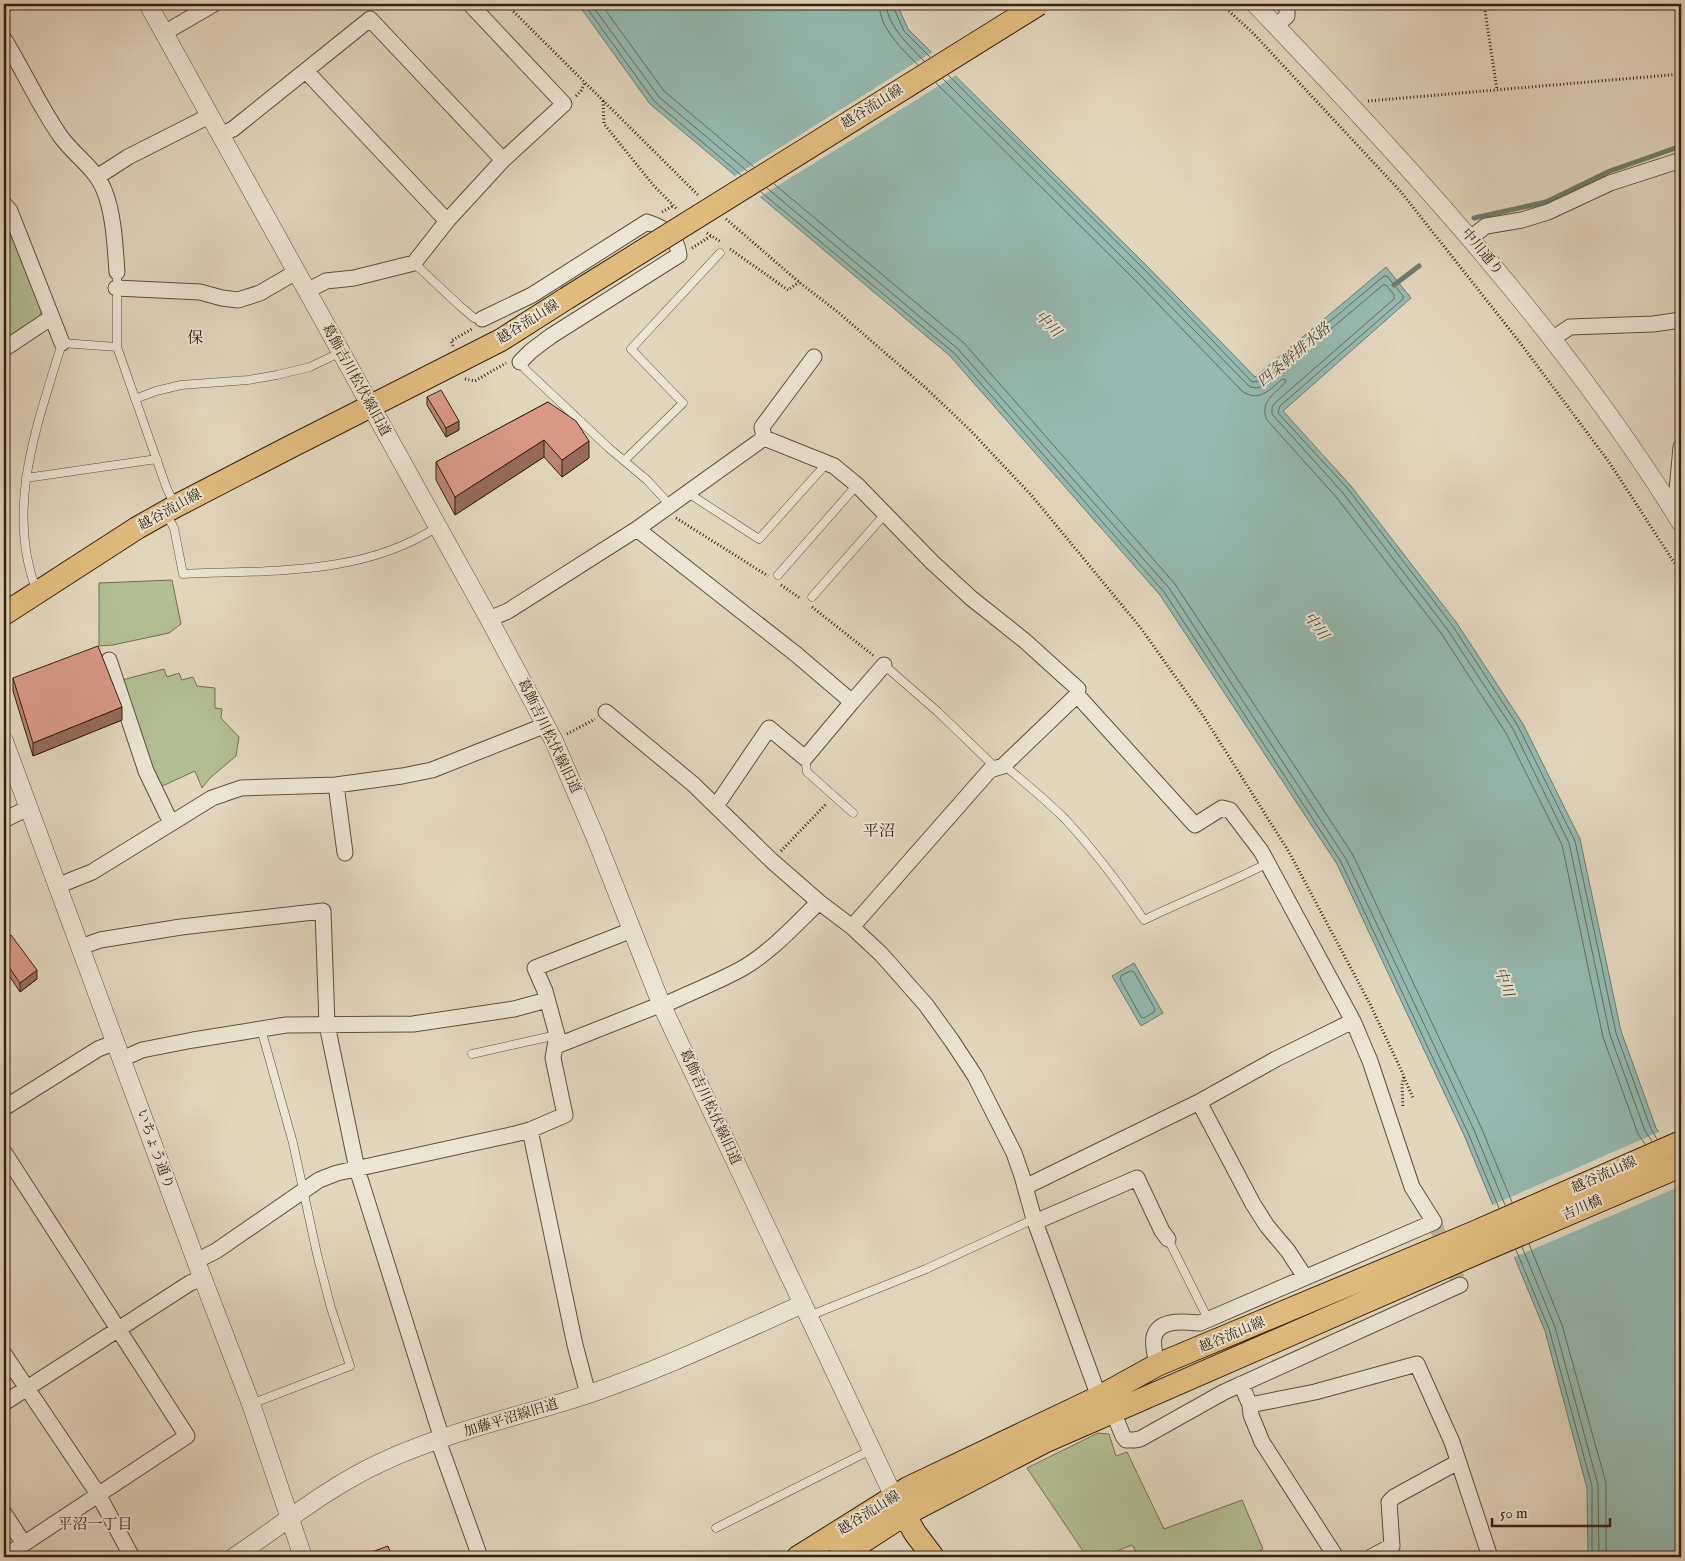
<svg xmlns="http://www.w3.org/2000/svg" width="1685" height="1561" viewBox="0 0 1685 1561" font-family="'IM FELL English','Noto Serif JP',serif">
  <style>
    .green { fill: #b2be92; stroke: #73704f }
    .water { fill: #95b9b0; stroke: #6e7d6e }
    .pier { fill: #e2d6bd }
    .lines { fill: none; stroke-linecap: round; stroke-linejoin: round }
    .shore { stroke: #646e5e; stroke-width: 1 }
    .stream { stroke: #6e7d6e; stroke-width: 5 }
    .minor-tunnel { stroke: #bfb29a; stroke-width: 15; stroke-dasharray: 15 8; stroke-linecap: butt }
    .service-casing { stroke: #605038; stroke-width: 9 }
    .minor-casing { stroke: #605038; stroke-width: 17 }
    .tertiary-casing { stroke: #605038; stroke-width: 19 }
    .primary-casing { stroke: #34230c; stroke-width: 24 }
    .path { stroke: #34230c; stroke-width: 3; stroke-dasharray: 1 2.5; stroke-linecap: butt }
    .service { stroke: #ece4d4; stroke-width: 8 }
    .minor { stroke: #ece4d4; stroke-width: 15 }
    .tertiary { stroke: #ece4d4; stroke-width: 18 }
    .primary { stroke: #e1bb7e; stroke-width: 22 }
    .primary-bridge-casing { stroke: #34230c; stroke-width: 24; stroke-linecap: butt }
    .primary-bridge { stroke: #e1bb7e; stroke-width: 22 }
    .wall { fill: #ba8372; stroke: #34230c }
    .shaded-wall { fill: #976a5c; stroke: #34230c }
    .building { fill: #d89884; stroke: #34230c }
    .labels { text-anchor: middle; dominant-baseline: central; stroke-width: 4; stroke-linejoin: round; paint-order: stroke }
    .street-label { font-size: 14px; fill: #34230c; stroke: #ece4d4 }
    .water-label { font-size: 15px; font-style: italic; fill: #4c4835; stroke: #ece4d4 }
    .neighbourhood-label { font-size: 15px; fill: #34230c; stroke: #ece4d4 }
    .quarter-label { font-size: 16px; fill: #34230c; stroke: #ece4d4 }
  </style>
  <rect width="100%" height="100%" fill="#e2d6bd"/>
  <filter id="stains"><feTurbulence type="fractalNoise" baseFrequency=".004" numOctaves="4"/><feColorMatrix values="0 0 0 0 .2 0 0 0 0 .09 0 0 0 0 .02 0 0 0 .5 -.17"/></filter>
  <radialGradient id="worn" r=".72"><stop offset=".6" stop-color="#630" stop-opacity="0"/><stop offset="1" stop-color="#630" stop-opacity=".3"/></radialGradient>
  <!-- green -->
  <path class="green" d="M4,218L42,310L39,318L4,341Z
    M172,580L181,624L169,633L113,645L99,646V583Z
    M164,669L167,677L179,673L182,680L193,677L197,686L215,688V708L222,709L221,718L239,737L236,756L210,778L202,788L195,771L158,788L122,680Z
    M1098,1433L1109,1434L1116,1456L1127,1452L1164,1529L1242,1500L1263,1549L1246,1557H1139L1132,1545L1102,1557H1087L1027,1468Z"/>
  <!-- water -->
  <path class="water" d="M578,4H897L908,29L1147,266L1255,377L1386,267L1411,298L1283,411L1351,486L1456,622L1523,724L1580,839L1621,1031L1656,1128L1681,1166V1557H1588L1587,1488L1545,1331L1464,1135L1337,864L1160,595L950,356L650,104Z
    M1134,963L1163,1013L1141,1026L1112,976Z"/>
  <!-- pier -->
  <path class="pier" d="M934,51L958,74L758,198L733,177Z
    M1661,1131L1681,1162V1186L1512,1258L1490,1206Z"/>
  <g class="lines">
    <!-- shore -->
    <path class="shore" d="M584,4L654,101L741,175
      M591,4L659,97L747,171
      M601,4L664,91L754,167
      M879,4C880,29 902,49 918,65
      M886,4C888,27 909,45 924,61
      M892,4L904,31L930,57
      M948,75L1144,269L1252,382L1259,381L1384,276H1387L1403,296V299L1280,406L1278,413L1348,489L1452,625L1518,726L1575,841L1616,1033L1651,1129L1657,1139
      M943,79L1139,274L1250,387L1257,388L1263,386L1383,285H1386L1394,295V299L1276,402L1272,407V414L1343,493L1447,629L1513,729L1569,843L1610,1035L1645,1131L1652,1141
      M936,83L1134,279L1242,391C1258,403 1270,390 1282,379L1286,380L1285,383C1274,394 1259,403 1267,420L1337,498L1441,633L1506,733L1562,845L1603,1037L1638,1134L1645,1144
      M774,184L964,343L1175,584L1353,855L1481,1127L1512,1202
      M767,188L958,349L1169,588L1346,859L1474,1130L1505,1205
      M761,192L954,353L1164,592L1341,862L1468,1133L1499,1208
      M1131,971L1134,972L1155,1009L1154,1012L1144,1018L1141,1017L1120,979L1121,976Z
      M1529,1244L1562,1325L1606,1483V1557
      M1522,1247L1555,1327L1598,1485L1599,1557
      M1516,1250L1549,1329L1592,1486V1557"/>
    <!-- stream -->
    <path class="stream" d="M1474,218L1546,202L1610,171L1681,146
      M1394,285L1419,266"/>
    <!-- minor-tunnel -->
    <path class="minor-tunnel" d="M1434,1222L1460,1285"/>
    <defs>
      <path id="service" d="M414,263L460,306L474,318L482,319
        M117,272V347L167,489L175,505
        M520,362L526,370L610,449L647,480L670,505
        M135,399L156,391L181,385L248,380L277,375L310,367L341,352
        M625,460L683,403L631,349L720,253
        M26,478L157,459
        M688,493L759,539L826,464
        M166,514L174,528L183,574C269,570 363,576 437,527
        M778,575L857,485
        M36,589C5,507 38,423 62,343L117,347
        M812,597L886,513
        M884,665L938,712L996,768
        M805,758L807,772L853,813
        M1004,765C1025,783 1046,800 1065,819C1094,850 1120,885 1144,920C1185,900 1227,884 1268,863
        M472,1054L557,1035
        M1168,1239L1208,1319
        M809,1316L926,1269L1034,1219
        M251,1404L350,1366L331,1308L317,1254L293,1143L261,1029
        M716,1528L871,1450"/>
      <path id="minor" d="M1276,26L1287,16V4
        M164,33L214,4
        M4,39C24,71 39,106 61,137C74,155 96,169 104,190C114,214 115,246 117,272
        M306,71L447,221
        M220,135L233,129L370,19L503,160
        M97,177L128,157L209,116
        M4,204L10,211L62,343
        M1470,238L1486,226L1522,220L1548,212L1610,183L1681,160
        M116,288L200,292L222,298L238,300L260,293L296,272
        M307,291L326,281L354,278L414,263L447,221L503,160L564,104L470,4
        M482,319L532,295L647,222C665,228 677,236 679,255L551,336L531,351L520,362
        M1552,339L1570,327L1653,324L1681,320
        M4,349L52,317
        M764,438L762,427L814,357
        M1675,512L1681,447
        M637,529L797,655L852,702L884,665
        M489,619L508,611L637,529L764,438L834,466L857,485L932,562L971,598L1025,641L1078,689L1077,695L1195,825L1222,808L1230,810L1261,851L1353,1021L1370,1061L1412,1187L1434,1222L1200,1323C1185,1322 1159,1318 1154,1337C1152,1346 1156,1357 1157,1365
        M109,660L146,771L171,823
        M606,712L693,784L772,861L819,902L852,927L881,954L926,1005L952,1041L975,1076L1014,1153L1022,1176L1034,1219L1099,1397
        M336,785L345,853
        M716,806L769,728L805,758L852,702
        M4,820L28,808
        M57,886L92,872L212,798L241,788L336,785L402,776L432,770L546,725
        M852,927L990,770L1003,766L1077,695
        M81,947L100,940L181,927L323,911L327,1025L357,1169L442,1439
        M662,1006C689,993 718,982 743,968C772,951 795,925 819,902
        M556,1046L662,1004
        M122,1059L142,1050L193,1040L286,1025L413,1024L514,1009L547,1000
        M1199,1102L1253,1204L1267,1226L1288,1251L1305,1277
        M4,1108L98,1049L116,1042
        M530,1130L575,1345L588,1394
        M4,1152L187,1436L4,1557
        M1025,1187L1199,1102L1276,1059L1353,1021
        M1035,1222L1137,1178L1162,1231L1168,1239
        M196,1261L216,1251L319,1180L337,1173L515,1134L530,1130L565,1115L553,1058L557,1035L545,991L535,968L632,930
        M4,1354L98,1494L132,1557
        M1241,1384L1250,1405L1315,1392L1417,1364L1452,1442L1490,1557
        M4,1403L190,1283L202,1278
        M1250,1405L1251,1415L1262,1442L1336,1557
        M1113,1412L1123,1436L1126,1440H1134L1140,1439L1224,1392L1460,1285
        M438,1440L480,1557
        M4,1513L24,1544
        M1371,1557L1392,1546L1389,1502L1394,1497L1458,1462"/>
      <path id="tertiary" d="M148,4L489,619L554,741L594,834L662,1006L894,1497
        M1255,4C1410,166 1563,332 1681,523
        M4,741L196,1261L251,1404L303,1557
        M234,1557C282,1525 328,1487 380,1463C445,1432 518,1417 586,1395C660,1370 731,1336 803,1304"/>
      <path id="primary" d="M4,614L137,528L176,506L290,447L501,340L567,298
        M897,1502L915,1533L933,1557
        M798,1557L908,1488L1099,1397L1157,1365L1475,1232L1681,1142
        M839,1557L904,1515L1044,1442L1484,1250L1681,1166"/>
    </defs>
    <!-- service casing -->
    <use href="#service" class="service-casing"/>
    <!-- minor casing -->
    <use href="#minor" class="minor-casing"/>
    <!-- tertiary casing -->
    <use href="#tertiary" class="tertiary-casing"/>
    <!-- primary casing -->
    <use href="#primary" class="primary-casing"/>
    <!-- path -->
    <path class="path" d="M506,4L699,196
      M1221,4L1252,32L1401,192L1518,340L1609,462L1681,573
      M1484,4L1497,90
      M576,96L581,91L585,82
      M603,101L604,124L654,186L677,209
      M1368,101L1681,74
      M662,212L673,206
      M726,219L799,282L839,313L927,389L970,430L1032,496L1140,627L1204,717L1289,852L1370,1004L1404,1076L1402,1085L1403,1108
      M707,233L721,242
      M692,248L711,236
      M730,249L788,290L799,282
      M453,346L451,341L472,329
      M465,379L475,381L506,363
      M676,518L768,576
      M781,585L801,599
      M812,607L874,656
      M567,734L595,719
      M781,851L827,803
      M1404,1077L1413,1098"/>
    <!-- service -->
    <use href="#service" class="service"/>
    <!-- minor -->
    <use href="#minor" class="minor"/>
    <!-- tertiary -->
    <use href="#tertiary" class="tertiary"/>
    <!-- primary -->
    <use href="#primary" class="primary"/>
    <defs>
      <path id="primary-bridge" d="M567,298L1039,4"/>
    </defs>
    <!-- primary-bridge casing -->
    <use href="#primary-bridge" class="primary-bridge-casing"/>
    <!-- primary-bridge -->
    <use href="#primary-bridge" class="primary-bridge"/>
  </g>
  <!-- wall -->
  <path class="wall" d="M427,397L459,430L446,437L427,405Z
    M548,402L589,458L562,477L544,457L455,515L436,480V462Z
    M13,678L122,720L33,756L13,691Z
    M4,939L37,979L20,992L4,968Z"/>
  <!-- shaded-wall -->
  <path class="shaded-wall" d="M459,421V430L446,437V428Z
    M544,440V457L455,515V497Z
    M589,441V458L562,477V460Z
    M122,707V720L33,756V743Z
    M37,970V979L20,992V983Z"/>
  <!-- building -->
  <path class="building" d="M441,390L459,421L446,428L427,397Z
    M548,402L576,421L589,441L562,460L544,440L455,497L436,462Z
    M98,646L122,707L33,743L13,678Z
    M11,935L37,970L20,983L4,960V939Z
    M388,1546L392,1557H358Z"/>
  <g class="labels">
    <!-- street labels -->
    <g class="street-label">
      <text transform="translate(872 107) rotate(-32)">越谷流山線</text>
      <text transform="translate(1482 252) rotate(50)">中川通り</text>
      <text transform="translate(528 322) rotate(-32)">越谷流山線</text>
      <text transform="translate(356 380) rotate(61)">葛飾吉川松伏線旧道</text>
      <text transform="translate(170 510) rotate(-29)">越谷流山線</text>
      <text transform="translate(549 736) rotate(64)">葛飾吉川松伏線旧道</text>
      <text transform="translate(710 1107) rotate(65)">葛飾吉川松伏線旧道</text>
      <text transform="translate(155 1149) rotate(70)">いちょう通り</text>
      <text transform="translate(1604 1175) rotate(-24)">越谷流山線</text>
      <text transform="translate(1582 1208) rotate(-23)">吉川橋</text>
      <text transform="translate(1232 1335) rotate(-23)">越谷流山線</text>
      <text transform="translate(511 1418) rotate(-17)">加藤平沼線旧道</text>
      <text transform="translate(869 1513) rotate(-32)">越谷流山線</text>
    </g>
    <!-- water labels -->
    <g class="water-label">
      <text transform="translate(1048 324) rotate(45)">中川</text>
      <text transform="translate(1294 355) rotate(-40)">四条幹排水路</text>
      <text transform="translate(1316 626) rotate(53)">中川</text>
      <text transform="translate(1504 982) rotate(70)">中川</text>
    </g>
    <!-- neighbourhood labels -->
    <g class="neighbourhood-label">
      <text x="95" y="1524">平沼一丁目</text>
    </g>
    <!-- quarter labels -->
    <g class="quarter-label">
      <text x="195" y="339">保</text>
      <text x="879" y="832">平沼</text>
    </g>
  </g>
  <!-- margin -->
  <rect width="1685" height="1561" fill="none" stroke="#e2d6bd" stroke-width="20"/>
  <rect x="5" y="5" width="1675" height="1551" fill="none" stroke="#34230c" stroke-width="2.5"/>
  <rect x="10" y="10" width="1665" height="1541" fill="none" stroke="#34230c"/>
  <!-- scale -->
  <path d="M1492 1518v8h118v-8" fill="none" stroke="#34230c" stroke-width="2.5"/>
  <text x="1500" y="1518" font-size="15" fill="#34230c" stroke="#ece4d4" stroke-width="4" paint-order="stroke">50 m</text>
  <rect width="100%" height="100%" filter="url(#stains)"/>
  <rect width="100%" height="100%" fill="url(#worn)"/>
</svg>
